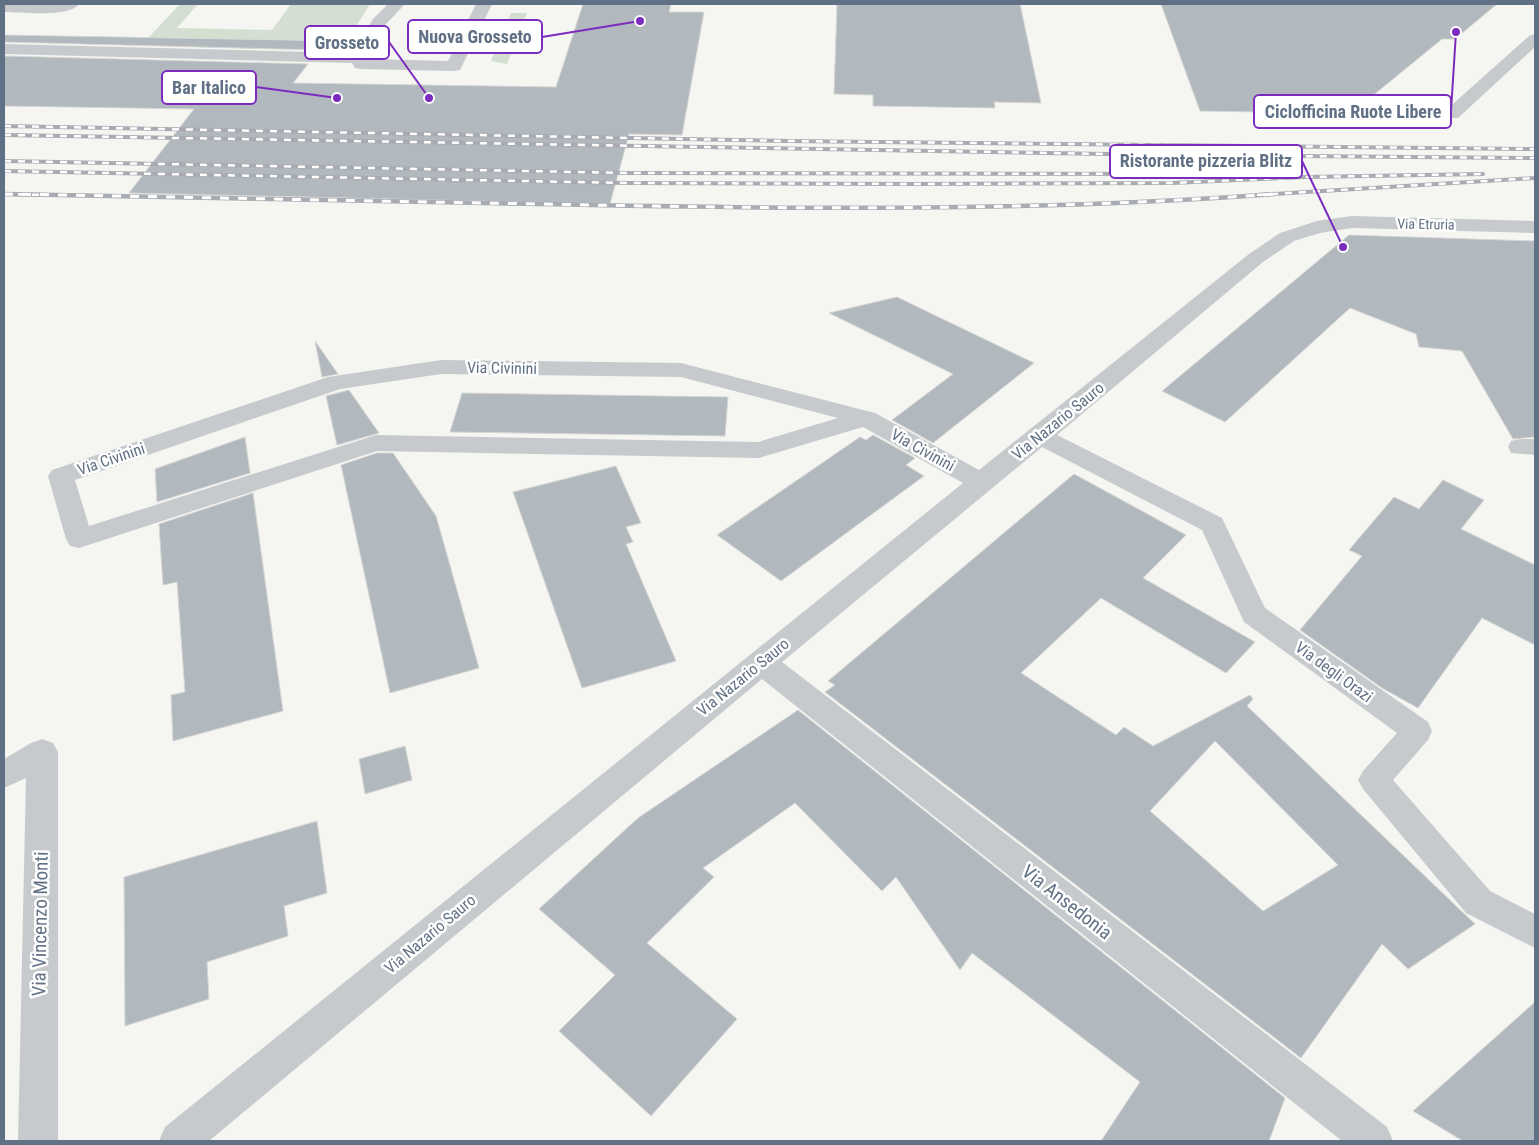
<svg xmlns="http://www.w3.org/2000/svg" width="1539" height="1145" viewBox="0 0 1539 1145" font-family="'Roboto Condensed',sans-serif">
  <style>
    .green { fill: #d4ded1 }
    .building { fill: #b1b8be; stroke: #d6d6d4; fill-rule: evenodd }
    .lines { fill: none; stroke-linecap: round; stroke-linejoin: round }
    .minor { fill: #c7cacd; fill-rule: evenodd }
    .rail-far1-casing { stroke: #a8acb2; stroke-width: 4 }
    .rail-casing { stroke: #a8acb2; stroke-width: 4.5 }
    .rail-far1 { stroke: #fff; stroke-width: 2.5; stroke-dasharray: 7; stroke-linecap: butt }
    .rail { stroke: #fff; stroke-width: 3; stroke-dasharray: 9; stroke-linecap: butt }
    .labels { text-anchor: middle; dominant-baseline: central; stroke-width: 5; stroke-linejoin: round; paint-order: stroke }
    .far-street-label { font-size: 14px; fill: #617185; stroke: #fff }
    .street-label { font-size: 16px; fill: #617185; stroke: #fff }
    .near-street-label { font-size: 19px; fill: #617185; stroke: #fff }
    .leader { fill: none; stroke: #7b2cbf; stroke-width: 2 }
    .callout-dot { fill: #7b2cbf; stroke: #fff; stroke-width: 2 }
    .callout { fill: #fff; stroke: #7b2cbf; stroke-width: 2 }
    .callout-label { font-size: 18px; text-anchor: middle; font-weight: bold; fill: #617185 }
  </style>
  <rect width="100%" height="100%" fill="#f5f5f1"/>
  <!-- green -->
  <path class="green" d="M180,4H198L177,28L272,30L291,4H370L347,41L149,37Z
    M511,13H527L507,64L491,61Z"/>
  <!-- building -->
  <path class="building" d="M583,4H671L669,12H704L682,135L629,134L610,204L129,193L194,109L4,106V56L308,64L293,83L556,87Z
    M837,4H1020L1041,103L994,102L995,108L873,106V95L834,94Z
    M1161,4H1497L1455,39H1442L1371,97L1391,128L1328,127L1320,113L1200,111Z
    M4,35L288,40L325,41L318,50L4,42Z
    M1349,235L1535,241V437L1513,439L1462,351L1419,347L1416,334L1350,308L1225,422L1162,391Z
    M897,297L1034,363L933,443L892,420L953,374L829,313Z
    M315,341L338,374L322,377Z
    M349,390L379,433L337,445L326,396Z
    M462,393L728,397L725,436L450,432Z
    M873,435L915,458L906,465L924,476L781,581L717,535L860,437L866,440Z
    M245,437L250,473L157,502L155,469Z
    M377,453H393L436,516L479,668L390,693L341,465Z
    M616,466L641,523L626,527L633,542L626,544L676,661L582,688L513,492Z
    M1074,474L1186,535L1143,578L1255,642L1226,673L1101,598L1021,673L1116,735L1124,727L1153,746L1250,695L1253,699L1247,706L1475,924L1408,969L1382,944L1301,1058L825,692L835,685L828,681ZM1215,741L1338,865L1263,911L1150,811Z
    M1443,480L1484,500L1461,529L1535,565V645L1482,618L1418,708L1382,688L1300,630L1362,556L1349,550L1394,497L1419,509Z
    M253,493L283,711L173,741L171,695L185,692L177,582L163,585L159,524Z
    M798,710L1285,1098L1269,1141H1101L1140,1082L972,953L960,970L896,877L882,891L795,803L703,868L714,877L647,943L737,1019L651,1116L559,1031L615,975L539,909L638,818Z
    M405,746L412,780L365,794L359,759Z
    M317,821L327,893L284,906L288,936L207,962L209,999L125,1026L124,877Z
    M1535,1002V1141H1463L1413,1111Z"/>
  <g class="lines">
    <!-- minor -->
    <path class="minor" d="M4,4H79C69,18 20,12 4,12Z
      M388,4H405L386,24L367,59L448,61L476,4H492L462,66L460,70L454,71L361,69L355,68L352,63L4,54V44L353,53L373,19Z
      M1535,34V47L1458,118H1446L1443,114L1446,110L1529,36Z
      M1352,216L1535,221V233L1352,228L1320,233L1294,241L1263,262L1057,435L1222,518L1265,608L1428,722L1432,731L1428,740L1393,780L1490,891L1535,914V948L1466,913L1363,789L1358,780L1363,771L1397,733L1244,622L1202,530L1042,447L782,662L1387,1127L1393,1141H1342L762,679L209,1141H159L165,1127L963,483L863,427L759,458L377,451L79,548L70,546L66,539L48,476L52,470L328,377L441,360L681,363L875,413L979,470L1249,254L1280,233L1317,221ZM441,374L681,377L838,418L758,442L376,435L89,526L75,480L340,389Z
      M1520,439H1535V455L1511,453L1508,447L1511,441Z
      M42,739L53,743L58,752V1141H18L26,778L4,788V759L31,743Z"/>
    <defs>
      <path id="rail-far1" d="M4,126L787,141L1535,149
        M4,135L1167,155L1535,158
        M4,161L629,173L1219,174
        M4,171L627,183L916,184L1172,183L1305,177L1483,174
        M4,194L46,195
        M1257,195L1535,178"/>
      <path id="rail" d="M4,194C183,197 361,201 540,204C785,209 1030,212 1274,194"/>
    </defs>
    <!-- rail-far1 casing -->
    <use href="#rail-far1" class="rail-far1-casing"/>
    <!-- rail casing -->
    <use href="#rail" class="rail-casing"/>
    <!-- rail-far1 -->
    <use href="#rail-far1" class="rail-far1"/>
    <!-- rail -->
    <use href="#rail" class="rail"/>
  </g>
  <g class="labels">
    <!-- far-street labels -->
    <g class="far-street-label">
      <text transform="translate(1426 224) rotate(1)">Via Etruria</text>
    </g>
    <!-- street labels -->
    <g class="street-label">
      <text transform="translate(502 368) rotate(1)">Via Civinini</text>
      <text transform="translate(1058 421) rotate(-39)">Via Nazario Sauro</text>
      <text transform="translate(923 450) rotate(29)">Via Civinini</text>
      <text transform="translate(111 459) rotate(-19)">Via Civinini</text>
      <text transform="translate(1334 672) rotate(36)">Via degli Orazi</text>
      <text transform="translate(743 677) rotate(-39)">Via Nazario Sauro</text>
      <text transform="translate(430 934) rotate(-40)">Via Nazario Sauro</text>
    </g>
    <!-- near-street labels -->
    <g class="near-street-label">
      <text transform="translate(1067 902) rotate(38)">Via Ansedonia</text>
      <text transform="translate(40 924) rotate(-89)">Via Vincenzo Monti</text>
    </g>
  </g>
  <!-- callouts -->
  <path class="leader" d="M640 21L542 37M429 98L389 42M337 98L256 87M1456 32L1451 111M1343 247L1302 161"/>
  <g class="callout-dot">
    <circle cx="640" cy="21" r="5"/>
    <circle cx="429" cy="98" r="5"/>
    <circle cx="337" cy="98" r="5"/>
    <circle cx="1456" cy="32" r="5"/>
    <circle cx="1343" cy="247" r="5"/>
  </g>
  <g class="callout">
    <rect x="408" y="20" width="134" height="33" rx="5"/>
    <rect x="305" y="26" width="84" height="33" rx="5"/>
    <rect x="162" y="71" width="94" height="33" rx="5"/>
    <rect x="1254" y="95" width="197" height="33" rx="5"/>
    <rect x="1110" y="145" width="192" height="33" rx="5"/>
  </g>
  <g class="callout-label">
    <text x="475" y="43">Nuova Grosseto</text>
    <text x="347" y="49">Grosseto</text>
    <text x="209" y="94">Bar Italico</text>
    <text x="1353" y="118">Ciclofficina Ruote Libere</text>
    <text x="1206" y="167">Ristorante pizzeria Blitz</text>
  </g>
  <!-- border -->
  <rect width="1539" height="1145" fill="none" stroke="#617185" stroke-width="10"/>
</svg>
